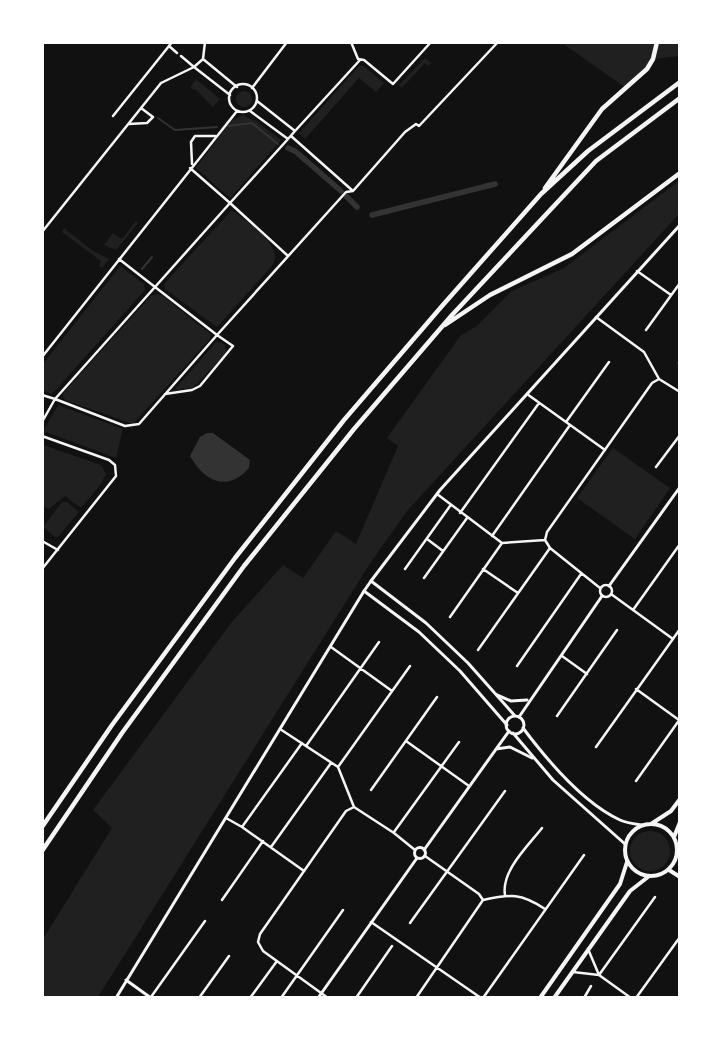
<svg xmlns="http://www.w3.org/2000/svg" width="722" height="1040" viewBox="0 0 722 1040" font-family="Commissioner,sans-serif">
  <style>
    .green { fill: #202020 }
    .water { fill: #333 }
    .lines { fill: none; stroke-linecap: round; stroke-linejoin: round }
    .stream { stroke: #333; stroke-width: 2 }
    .canal { stroke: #333; stroke-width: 5.5 }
    .minor { stroke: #f5f5f5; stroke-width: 2.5 }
    .tertiary { stroke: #f5f5f5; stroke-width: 3 }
    .secondary { stroke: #f5f5f5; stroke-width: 3 }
    .primary { stroke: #f5f5f5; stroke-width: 4 }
    .motorway { stroke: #f5f5f5; stroke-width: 4.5 }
  </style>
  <rect width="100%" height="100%" fill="#111"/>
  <!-- green -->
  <path class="green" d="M562,43H679V56L653,59L647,69L626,88Z
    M425,58L431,63L428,66L425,63L402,88L399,85Z
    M359,66H364L384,83L376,92L359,78L305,139L299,133Z
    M196,79L220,99L213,107L196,90L190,88Z
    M236 99a8 8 0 1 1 16 0a8 8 0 1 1-16 0Z
    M243,115L256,121L281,140L230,198L196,168L231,121Z
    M679,181V214L407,511L369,565L98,997H43V939L112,828L93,810L231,623L283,565L303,578L336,531L356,544L398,446L387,438L461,335L477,326L512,291L564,268Z
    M231,211L235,212C249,224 287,247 271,267L217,327L165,289L164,284Z
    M136,221L138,223L116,250L104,245L113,233L122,239Z
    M64,228L93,251L109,259L102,268L99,266L101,261L62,232Z
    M120,266L144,284L145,290L52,394L43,390V364Z
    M157,294L163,296L208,332L211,336L209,340L133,424L65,400L63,396L64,392L151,296Z
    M217,341L225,345L226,353L197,384L192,388L174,390Z
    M58,405L123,429L116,458L43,431Z
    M43,445L101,465L106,474L101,484L81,508L65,496L49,509L43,506Z
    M613,448L670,488L635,539L577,498Z
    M62,502H67L79,512L58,537H55L43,527Z
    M630 851a20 20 0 1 1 40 0a20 20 0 1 1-40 0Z"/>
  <!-- water -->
  <path class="water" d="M207,433H213L250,460L249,468C227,493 204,481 190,456L200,437Z"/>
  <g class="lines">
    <!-- stream -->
    <path class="stream" d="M158,118L175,130L217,127
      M228,126L252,123L278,144
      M142,269L152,257"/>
    <!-- canal -->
    <path class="canal" d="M288,148L295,151L341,191
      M346,196L357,207
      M372,215L495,184"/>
    <!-- minor -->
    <path class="minor" d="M172,42L169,46L177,53
      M205,42L203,59L237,87
      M351,42L358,59L364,60L393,84L431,42
      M203,59L194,67L230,95
      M229 98a14 14 0 1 1 28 0a14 14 0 1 1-28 0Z
      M252,88L287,42
      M250,111L288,139L295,131L257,101
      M113,116L169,46
      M129,124L147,123L153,117L141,108
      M295,131L360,60
      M291,136L353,191
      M288,139L230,203L288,256
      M192,164L191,142L195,136H215
      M190,168L230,203L155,287L217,335L346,192L353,191L405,132L416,124L419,126L498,42
      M42,232L161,83L194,67L181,56
      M637,271L671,295
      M596,317L644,352L659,379L680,392
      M646,330L680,283
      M42,357L237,111
      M679,363H680
      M527,394L605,450
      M42,395L55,399L155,287L119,259
      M42,422L55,399L125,426L139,424L217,335L233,346L200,386L192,390L165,394
      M566,422L609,362
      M42,436L109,460L115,465L116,476L42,569
      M656,467L680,435
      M437,494L502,543L545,540
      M460,513L539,403
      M492,536L570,425
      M427,539L443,551
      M42,541L58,550
      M405,569L450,506
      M483,569L518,593
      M424,578L467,518
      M600 591a6 6 0 1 1 12 0a6 6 0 1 1-12 0Z
      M600,588L550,548L545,540L547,532L652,383L659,379
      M611,594L673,639
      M633,610L680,544
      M450,617L502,543
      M331,647L392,691
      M478,650L550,548
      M562,656L587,674
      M517,666L581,574
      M636,689L679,720
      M557,716L617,630
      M280,729L338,767L354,807L394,833L415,850
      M406,741L469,786
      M306,746L379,642
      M596,747L680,629
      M338,767L410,666
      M636,781L680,719
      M371,790L437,697
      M226,818L242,827L304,871
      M242,827L302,743
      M394,832L459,742
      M271,847L331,763
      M425,856L479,894L483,900
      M505,895C501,871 528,846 542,828
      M222,900L263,841
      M483,900C511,894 521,893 545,909
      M371,922L481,998
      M410,923L505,791
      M588,949L599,975
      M573,972L599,975L631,998
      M599,975L655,897
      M151,997L205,921
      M199,998L229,956
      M250,998L277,961
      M281,998L343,910
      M328,998L263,951L258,942L260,934L346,811L354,807
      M356,998L392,946
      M416,998L483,900
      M483,998L584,855
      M584,998L591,986
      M636,998L680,937"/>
    <!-- tertiary -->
    <path class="tertiary" d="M371,581L440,490L680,225
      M609,586L680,487
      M497,695L511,701L527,700
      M519,717L602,596
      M496,749L510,747L532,758
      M414.5 853a5.5 5.5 0 1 1 11 0a5.5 5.5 0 1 1-11 0Z
      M424,850L509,731
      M126,980L151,998
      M116,998L364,591
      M318,998L417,858"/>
    <!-- secondary -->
    <path class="secondary" d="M506 725a9 9 0 1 1 18 0a9 9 0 1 1-18 0Z
      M507,725L460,671L419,632L364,591L371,581L426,623L468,663L515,716
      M523,728C547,760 583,803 620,820C626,823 635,824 642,825
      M513,733L553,780L625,844"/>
    <!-- primary -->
    <path class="primary" d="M625 850a26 26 0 1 1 52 0a26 26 0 1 1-52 0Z
      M651,824L671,811L680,799
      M674,837L680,822
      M669,870L680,877
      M540,998L620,884L627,862
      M554,998L630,891L648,877"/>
    <!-- motorway -->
    <path class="motorway" d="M545,188L602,109L647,69L653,59L657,42
      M445,325L490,295L572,254L680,173
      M42,827L112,725L235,558L344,420L442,306L541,194L588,151L680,82
      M42,851L122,733L244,566L354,429L452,315L596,161L680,98"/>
  </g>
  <!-- border -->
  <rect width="722" height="1040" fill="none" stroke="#ffffff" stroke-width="88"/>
</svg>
